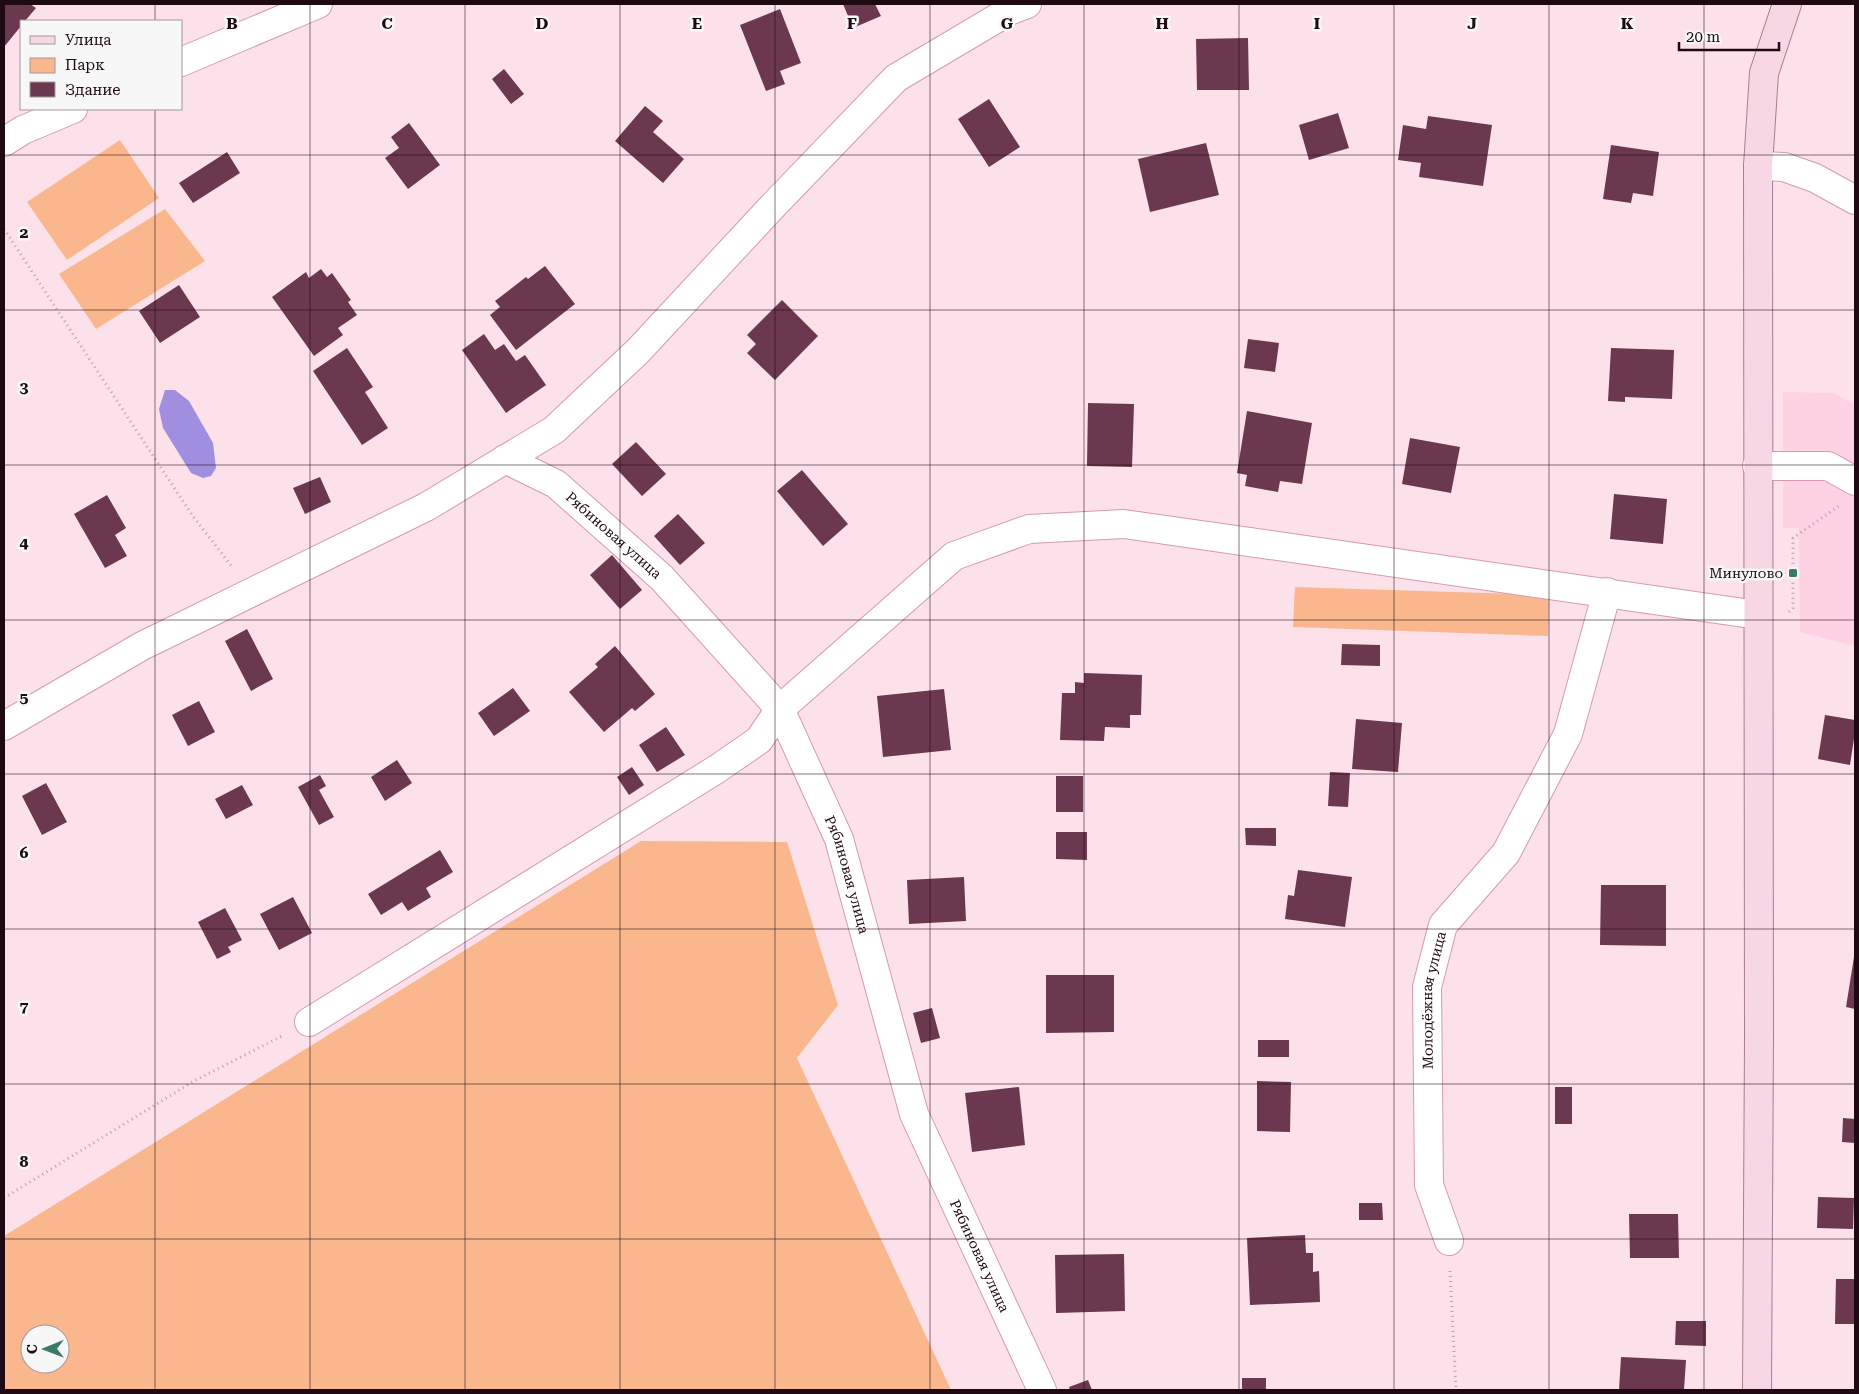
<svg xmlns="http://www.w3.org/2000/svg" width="1859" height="1394" viewBox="0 0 1859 1394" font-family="'Roboto Serif',serif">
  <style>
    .built { fill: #fed2e3 }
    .green { fill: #fab78d; fill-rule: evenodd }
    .water { fill: #a08fde }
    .building { fill: #6b384f }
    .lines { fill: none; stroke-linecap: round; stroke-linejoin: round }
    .minor-casing { stroke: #d599b1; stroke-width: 30 }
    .major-casing { stroke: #a87e8e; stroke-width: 30 }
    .path { stroke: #b89fa9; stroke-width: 3; stroke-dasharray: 1 4; stroke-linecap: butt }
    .minor { stroke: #fff; stroke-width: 28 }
    .major { stroke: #f7d7e3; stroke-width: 28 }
    .grid { fill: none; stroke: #1f0a13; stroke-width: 1; stroke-opacity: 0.55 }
    .poi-dot { fill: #3a7a68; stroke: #f7f7f7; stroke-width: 2 }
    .labels { text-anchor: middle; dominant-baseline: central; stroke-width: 5; stroke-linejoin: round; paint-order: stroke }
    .street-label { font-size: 14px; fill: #1f0a13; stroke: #f7f7f7 }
    .poi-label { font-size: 14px; fill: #1f0a13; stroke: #f7f7f7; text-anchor: end }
    .grid-label { font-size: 16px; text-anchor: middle; font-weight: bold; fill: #1f0a13; stroke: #f7f7f7; stroke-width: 5; stroke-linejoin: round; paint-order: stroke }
  </style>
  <rect width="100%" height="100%" fill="#fce1eb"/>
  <!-- built -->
  <path class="built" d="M1783,392L1834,393L1855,405V646L1800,632L1799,528H1783Z"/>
  <!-- green -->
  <path class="green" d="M120,140L159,198L67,260L27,202Z
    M165,209L205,261L96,329L59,274Z
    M1295,587L1549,595L1548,636L1293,627Z
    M641,841L787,842L838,1005L797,1058L951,1390H4V1236ZM30,1334H60V1364H30Z"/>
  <!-- water -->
  <path class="water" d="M165,390H175L189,401L213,443L216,468L211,476L203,478L191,473L163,428L159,409Z"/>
  <!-- building -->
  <path class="building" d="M4,4H30L36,8L25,21H21V26L4,47Z
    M843,4H875L881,16L853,28Z
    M780,9L801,63L780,71L785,84L766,91L740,25Z
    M1248,38L1249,90H1197L1196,39Z
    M504,69L524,94L511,104L492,79Z
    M989,99L1020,147L989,167L958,119Z
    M645,106L663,121L653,132L684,159L663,183L615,141Z
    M1338,113L1349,148L1309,160L1299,125Z
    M1428,116L1492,125L1483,186L1419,177L1421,163L1398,160L1403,125L1426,129Z
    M409,123L440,165L408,189L385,158L399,148L391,137Z
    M1206,143L1219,195L1150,212L1138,159Z
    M1611,145L1659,152L1653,196L1633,193L1631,203L1603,199Z
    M227,152L240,173L193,203L179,183Z
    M545,266L575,304L516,350L490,315L500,307L495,301L526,277L528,279Z
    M321,269L327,277L332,273L351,300L348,302L357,315L338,328L343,335L314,356L272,297L306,272L309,278Z
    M179,285L200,317L160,343L139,311Z
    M782,300L818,336L775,380L747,353L756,344L747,335Z
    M484,334L495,350L504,344L516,361L525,355L546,385L506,413L462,350Z
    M1248,339L1279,343L1275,372L1244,368Z
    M347,348L373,387L365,392L388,428L362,445L313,371Z
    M1611,348L1674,350L1672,399L1625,397V402L1608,401Z
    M1088,403L1134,404L1132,467L1087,466Z
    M1247,411L1312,423L1302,484L1280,481L1278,492L1245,486L1247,475L1237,473Z
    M1410,438L1460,447L1451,493L1402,484Z
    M636,442L666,474L642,496L612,464Z
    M802,470L848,524L823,546L777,491Z
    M320,477L331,502L305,514L293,488Z
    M1614,494L1667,499L1663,544L1610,539Z
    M107,495L126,528L115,535L127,556L105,568L74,514Z
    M678,514L705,543L680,565L654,536Z
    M612,555L642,590L620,609L590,575Z
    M247,629L273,679L251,691L225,641Z
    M1342,644L1380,645V666L1341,665Z
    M615,646L655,694L635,711L632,708L604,732L569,692L598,667L595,664Z
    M1084,673L1142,675L1141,715H1130V728L1105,727L1104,741L1060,740L1062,693H1075V682L1084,683Z
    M513,688L530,711L494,736L478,713Z
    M944,689L951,750L883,757L877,696Z
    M199,701L215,732L188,746L172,715Z
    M1825,715L1855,720V732L1850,765L1818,759Z
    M1356,719L1402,723L1398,772L1352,769Z
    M666,727L685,755L657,772L639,745Z
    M397,760L412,783L385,801L371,777Z
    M632,767L644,785L629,795L617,777Z
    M1330,772L1350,773L1348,807L1328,806Z
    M320,775L326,786L319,790L334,817L319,825L298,787Z
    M1056,776H1083V812H1056Z
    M46,783L67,822L42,835L22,796Z
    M242,785L253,805L226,819L215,799Z
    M1245,828H1276V846L1246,845Z
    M1056,832H1087V860L1056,859Z
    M440,850L453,872L426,888L431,897L408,911L402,902L381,915L368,894Z
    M1298,870L1352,877L1345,927L1285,919L1288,895L1294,896Z
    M964,877L966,921L909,924L907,880Z
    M1601,885H1666V946L1600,945Z
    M293,897L312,933L279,950L260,914Z
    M225,908L242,940L228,947L231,952L217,959L198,922Z
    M1854,957H1855V1009L1846,1007Z
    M1046,975H1114V1032L1046,1033Z
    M932,1008L940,1038L921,1043L913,1013Z
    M1258,1040H1289V1057H1258Z
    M1257,1081L1291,1082L1290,1132L1257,1131Z
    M1019,1087L1025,1145L972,1152L965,1093Z
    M1555,1087H1572V1124H1555Z
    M1843,1118L1855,1119V1143L1842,1142Z
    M1818,1197L1854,1198L1853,1229L1817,1228Z
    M1359,1203H1382L1383,1220H1359Z
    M1629,1214H1678L1679,1258H1630Z
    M1305,1235L1306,1253H1313V1272L1319,1271L1320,1302L1250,1305L1247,1238Z
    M1124,1254L1125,1311L1056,1313L1055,1255Z
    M1836,1279H1855V1324H1835Z
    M1676,1321H1706V1346L1675,1345Z
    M1621,1357L1686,1360L1684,1390H1619Z
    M1242,1378H1266V1390H1242Z
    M1088,1380L1092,1390H1070L1069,1387Z"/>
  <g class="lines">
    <defs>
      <g id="minor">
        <path d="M181,62L318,4"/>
        <path d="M4,142L23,130L73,109"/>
        <path d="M1758,166L1784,167L1815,178L1855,200"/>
        <path id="s1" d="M505,459L556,484L662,578L780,709L839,839L914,1114L1042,1390"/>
        <path d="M1757,466H1828L1855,481"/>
        <path d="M4,726L142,646L426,507L554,430L638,351L770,209L896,78L1009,11L1027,4"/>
        <path d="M309,1022L717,769L759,740L780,709L954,556L1029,529L1124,524L1758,615"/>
        <path id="s2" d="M1449,1241L1429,1185L1427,987L1443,925L1506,853L1568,734L1607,592"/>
      </g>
      <path id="major" d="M1757,1390L1759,1038L1758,166L1764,73L1787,4"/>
    </defs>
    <!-- minor casing -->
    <use href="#minor" class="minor-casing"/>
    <!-- major casing -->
    <use href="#major" class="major-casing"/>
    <!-- path -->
    <path class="path" d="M4,229L192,515L233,568
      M1789,612L1793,608V538L1839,506
      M4,1198L194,1081L282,1036
      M1450,1271L1456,1390"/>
    <!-- minor -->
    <use href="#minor" class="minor"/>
    <!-- major -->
    <use href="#major" class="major"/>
  </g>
  <!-- grid -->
  <path class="grid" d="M155,4V21M310,4V1390M465,4V1390M620,4V1390M775,4V1390M930,4V1390M1084,4V1390M1239,4V1390M1394,4V1390M1549,4V1390M1704,4V1390M155,109V1390M4,155H1855M4,310H1855M4,465H1855M4,620H1855M4,774H1855M4,929H1855M4,1084H1855M4,1239H1855"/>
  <!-- markers -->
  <rect class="poi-dot" x="1788" y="568" width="10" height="10" rx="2.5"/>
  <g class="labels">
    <!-- street labels -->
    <g class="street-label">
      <text stroke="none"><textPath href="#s1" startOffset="134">Рябиновая улица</textPath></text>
      <text stroke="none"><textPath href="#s1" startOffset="554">Рябиновая улица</textPath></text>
      <text stroke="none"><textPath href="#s2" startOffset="245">Молодёжная улица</textPath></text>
      <text stroke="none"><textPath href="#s1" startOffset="959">Рябиновая улица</textPath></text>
    </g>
    <!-- poi labels -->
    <g class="poi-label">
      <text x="1783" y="573">Минулово</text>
    </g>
  </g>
  <g class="grid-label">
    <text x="232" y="29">B</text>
    <text x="387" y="29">C</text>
    <text x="542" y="29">D</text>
    <text x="697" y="29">E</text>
    <text x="852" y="29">F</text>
    <text x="1007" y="29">G</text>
    <text x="1162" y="29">H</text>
    <text x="1317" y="29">I</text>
    <text x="1472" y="29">J</text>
    <text x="1627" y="29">K</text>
    <text x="24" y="238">2</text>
    <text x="24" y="393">3</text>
    <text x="24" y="548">4</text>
    <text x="24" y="703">5</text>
    <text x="24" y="858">6</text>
    <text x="24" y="1012">7</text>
    <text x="24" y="1167">8</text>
  </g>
  <!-- border -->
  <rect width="1859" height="1394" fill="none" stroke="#1f0a13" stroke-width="10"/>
  <!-- legend -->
  <rect x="20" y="20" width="162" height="90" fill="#f7f7f7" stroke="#a1989c"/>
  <rect x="30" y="36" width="25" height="8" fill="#f7d7e3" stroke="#a1989c"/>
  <text x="65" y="45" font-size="15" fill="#1f0a13">Улица</text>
  <rect x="30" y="58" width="25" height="15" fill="#fab78d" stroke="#a1989c"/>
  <text x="65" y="70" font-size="15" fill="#1f0a13">Парк</text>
  <rect x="30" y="82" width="25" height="15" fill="#6b384f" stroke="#a1989c"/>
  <text x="65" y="95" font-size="15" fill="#1f0a13">Здание</text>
  <!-- north arrow -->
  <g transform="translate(45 1349) rotate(269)"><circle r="24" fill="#f7f7f7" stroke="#a1989c"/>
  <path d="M0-4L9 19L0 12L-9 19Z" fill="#3a7a68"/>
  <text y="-8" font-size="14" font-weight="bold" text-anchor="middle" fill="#1f0a13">С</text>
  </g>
  <!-- scale -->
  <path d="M1679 42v8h100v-8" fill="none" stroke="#1f0a13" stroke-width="2.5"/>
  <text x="1686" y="42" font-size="15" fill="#1f0a13" stroke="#f7f7f7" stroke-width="4" paint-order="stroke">20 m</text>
</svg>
